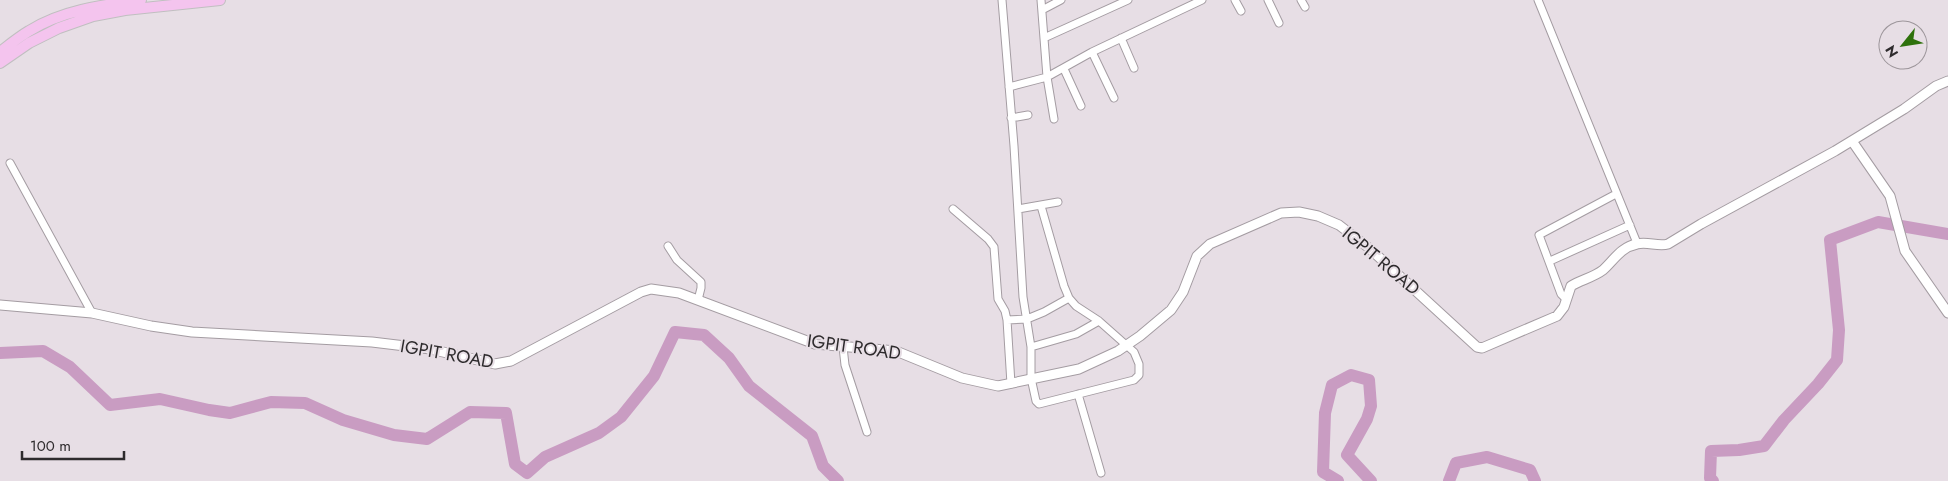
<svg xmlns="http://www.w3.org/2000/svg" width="1948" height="481" viewBox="0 0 1948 481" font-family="Jost,sans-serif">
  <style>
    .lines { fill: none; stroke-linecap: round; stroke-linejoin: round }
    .river { stroke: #c99cc2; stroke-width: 12 }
    .minor-casing { stroke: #a49ca2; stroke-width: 9 }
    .tertiary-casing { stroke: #a49ca2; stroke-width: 11 }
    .primary-casing { stroke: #c0bfc0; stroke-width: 12 }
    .minor { stroke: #fff; stroke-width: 7 }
    .tertiary { stroke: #fff; stroke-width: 9 }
    .primary { stroke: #f4c4ee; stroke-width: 10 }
    .labels { text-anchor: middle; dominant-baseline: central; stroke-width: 4; stroke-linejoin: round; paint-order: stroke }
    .street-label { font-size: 18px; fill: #2e2b2d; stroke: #e7dee5 }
  </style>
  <rect width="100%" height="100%" fill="#e7dee5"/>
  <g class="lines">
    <!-- river -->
    <path class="river" d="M0,353L43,351L70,367L110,405L160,399L209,410L230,413L271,402L305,403L343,420L394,435L427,439L470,412L506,413L515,464L527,473L545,457L599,433L621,417L654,376L675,332L704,335L729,358L749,386L812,436L823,466L838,481
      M1338,481L1323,472L1325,413L1332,385L1351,375L1369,380L1371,406L1367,419L1347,455L1371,481
      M1449,481L1456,463L1487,457L1530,470L1535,481
      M1713,481L1710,478L1711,451L1739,450L1764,446L1784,420L1818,384L1837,360L1839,330L1830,240L1878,222L1948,234"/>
    <defs>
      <path id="minor" d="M1002,0L1014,146L1023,297L1031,347V378L1036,401L1039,404L1134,380L1139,375V364L1134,352L1099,321L1076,306L1069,298L1064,286L1041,206
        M1041,0L1047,77L1054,119
        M1235,0L1241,11
        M1268,0L1279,23
        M1301,0L1305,7
        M1538,0L1637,243
        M1042,10L1061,0
        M1044,38L1128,0
        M1121,38L1134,68
        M1092,52L1114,98
        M1064,69L1081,106
        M1009,87L1047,77L1092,52L1202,0
        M1011,118L1028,115
        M10,163L92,313
        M953,209L988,239L994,247L998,299L1005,311L1007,320
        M1018,209L1058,202
        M668,246L677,260L701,282V288L698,300
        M1550,261L1630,225
        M1566,299L1561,294L1539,235L1616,194
        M843,347L845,365L867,432
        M1031,347L1076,334L1099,321
        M1011,384L1007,320L1027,319L1044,312L1069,298
        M1078,394L1101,473"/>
      <path id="tertiary" d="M1852,141L1890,196L1905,251L1948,313
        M0,305L92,313L151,326L192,332L372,342L430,349L495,364L511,361L641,292L651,289L679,293L815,344L896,351L962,378L998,386L1079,369L1118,351L1140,336L1171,310L1183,292L1197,256L1210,244L1281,213L1299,212L1318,216L1339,225L1369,248L1477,347L1482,348L1557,316L1564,307L1571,286C1581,280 1594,277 1603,270C1614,260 1621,247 1637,244C1647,241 1658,247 1668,244L1701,224L1835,151L1904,109L1936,86L1948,81"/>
      <path id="primary" d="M0,52C9,45 19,37 29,31C62,10 103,5 141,0
        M0,63L29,43L59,28L93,16L125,10L220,0"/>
    </defs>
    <!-- minor casing -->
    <use href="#minor" class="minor-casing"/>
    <!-- tertiary casing -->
    <use href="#tertiary" class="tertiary-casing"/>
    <!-- primary casing -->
    <use href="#primary" class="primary-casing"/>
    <!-- minor -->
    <use href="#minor" class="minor"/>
    <!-- tertiary -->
    <use href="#tertiary" class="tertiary"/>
    <!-- primary -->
    <use href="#primary" class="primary"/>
  </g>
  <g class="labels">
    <!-- street labels -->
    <g class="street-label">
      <text transform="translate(1381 261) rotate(40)">IGPIT ROAD</text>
      <text transform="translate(854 347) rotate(8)">IGPIT ROAD</text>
      <text transform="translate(447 354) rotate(10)">IGPIT ROAD</text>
    </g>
  </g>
  <!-- north arrow -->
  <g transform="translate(1903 45) rotate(240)"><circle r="24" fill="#e7dee5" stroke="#9d969b"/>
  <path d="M0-4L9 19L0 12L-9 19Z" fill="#2e710c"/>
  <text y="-8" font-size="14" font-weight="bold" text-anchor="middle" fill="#2e2b2d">N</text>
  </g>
  <!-- scale -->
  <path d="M22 451v8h102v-8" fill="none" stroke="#2e2b2d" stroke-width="2.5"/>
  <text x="30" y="451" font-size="15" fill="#2e2b2d" stroke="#e7dee5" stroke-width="4" paint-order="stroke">100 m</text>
</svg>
